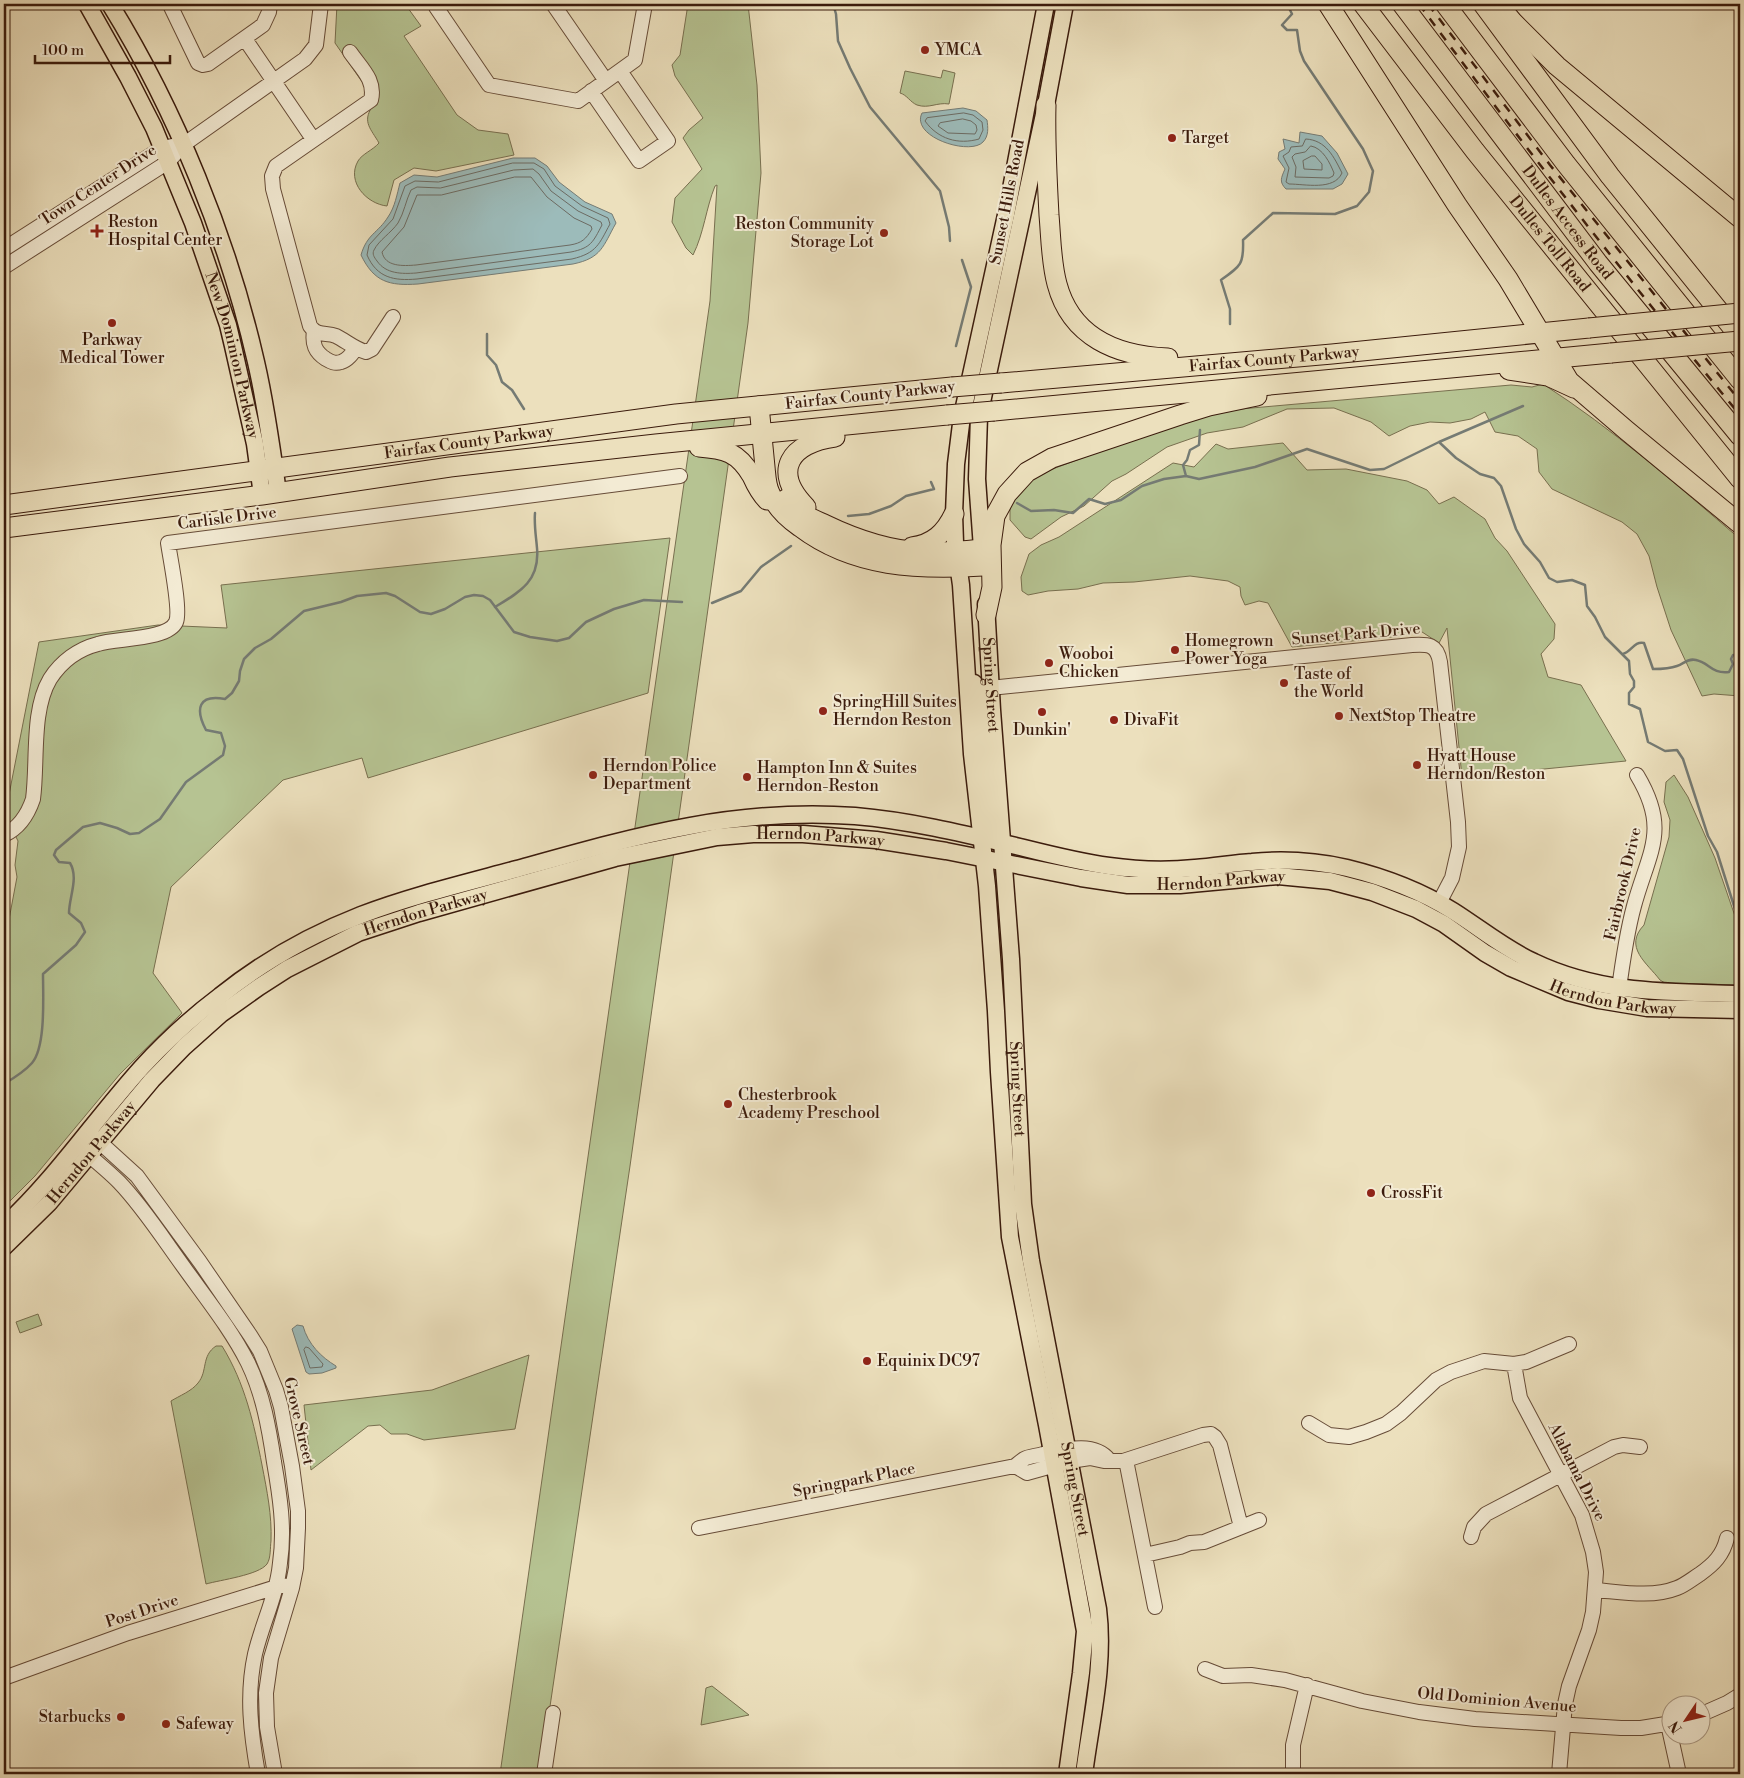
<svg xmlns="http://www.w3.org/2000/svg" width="1744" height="1778" viewBox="0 0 1744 1778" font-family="'Libre Bodoni',serif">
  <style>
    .green { fill: #b6c392; stroke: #786f4f }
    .water { fill: #9cbbba; stroke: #757b74 }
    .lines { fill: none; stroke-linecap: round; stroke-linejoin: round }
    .shore { stroke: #6c6b63; stroke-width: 1 }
    .stream { stroke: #757b74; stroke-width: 2.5 }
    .minor-casing { stroke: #674c38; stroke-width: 16 }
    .major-casing { stroke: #3b1b0c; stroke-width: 19 }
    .highway-casing { stroke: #3b1b0c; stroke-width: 21 }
    .minor { stroke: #f3ebd4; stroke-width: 14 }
    .major { stroke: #ece0bd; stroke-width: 16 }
    .highway { stroke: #ece0bd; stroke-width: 19 }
    .rail { stroke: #3b1b0c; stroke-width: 2.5; stroke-dasharray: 9 9; stroke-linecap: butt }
    .highway-bridge-casing { stroke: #3b1b0c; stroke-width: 21; stroke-linecap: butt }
    .highway-bridge { stroke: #ece0bd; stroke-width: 19 }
    .poi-dot { fill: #8f2418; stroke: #f3ebd4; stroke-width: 2 }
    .labels { text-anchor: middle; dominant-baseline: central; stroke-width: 4; stroke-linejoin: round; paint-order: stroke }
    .poi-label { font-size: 16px; fill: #3b1b0c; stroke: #f3ebd4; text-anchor: start }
    .street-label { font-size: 16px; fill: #3b1b0c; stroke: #f3ebd4 }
  </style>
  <rect width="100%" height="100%" fill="#ece0bd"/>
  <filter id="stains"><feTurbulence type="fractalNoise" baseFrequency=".004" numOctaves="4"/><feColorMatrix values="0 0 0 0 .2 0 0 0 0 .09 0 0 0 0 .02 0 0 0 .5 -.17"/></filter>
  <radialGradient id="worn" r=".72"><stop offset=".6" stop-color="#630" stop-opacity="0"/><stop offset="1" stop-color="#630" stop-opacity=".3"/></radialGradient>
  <!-- green -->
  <path class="green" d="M337,4H405L421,26L404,36L457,115L478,130L508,134L514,155L436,171L414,168L394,180L387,206C367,204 346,182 358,161C362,154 373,150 379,143C371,129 362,122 372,107L367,89L335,43Z
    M688,4H748L757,85L761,173L748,323L630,1166L540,1774H500L710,301L717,185L715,186C706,208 704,233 693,255L686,248L672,222L675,198L702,169L683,138L689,130L703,118L675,76L672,65L680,55Z
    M943,70L955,73L949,104C937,102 929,109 917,105C910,102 907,95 900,93L905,71L941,78Z
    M1543,384C1613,429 1677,485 1740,539V696L1714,694L1702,696L1671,630L1657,587L1649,556L1637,534L1622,522L1552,489L1539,472L1537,449L1518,436L1495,432L1485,412L1471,419L1450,423L1430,422L1410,426L1389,436L1371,422L1334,408L1287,409L1243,427L1207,433L1167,447L1126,474L1112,481L1084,506L1061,517L1031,539L1025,537L1010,520V507L1024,487L1039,474L1142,436L1218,411L1511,385L1532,387Z
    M1283,443L1307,470L1346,469L1407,481L1427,490L1439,504L1454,497L1485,519L1495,538L1507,551L1555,624L1554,639L1541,654L1548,677L1581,685L1626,761L1462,777L1447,628L1439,643L1419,630L1411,628L1401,636L1292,647L1268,603L1259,601L1245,605L1241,596L1240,587L1228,581L1190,576L1134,582L1103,583L1078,589L1048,591L1028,595L1022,591L1021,577L1029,554L1041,545L1059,537L1173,463L1194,467L1216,444L1228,449Z
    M670,538L648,693L368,778L362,758L283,780L171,887L153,973L182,1013L120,1074L35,1176L4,1207V946L17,877L15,865L18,841L5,815L39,642L158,625L227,628L221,585Z
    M1674,775L1688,797L1715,858L1737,922L1740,934V985L1665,983L1660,980C1647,963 1623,947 1644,925L1669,837L1670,820L1664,802L1666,782Z
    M38,1314L42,1325L20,1333L16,1322Z
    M216,1346H222C245,1383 254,1424 262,1465C267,1491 272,1515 271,1541C270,1548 271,1558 267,1564C259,1575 220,1580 206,1584L171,1401C179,1396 192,1391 198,1383C208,1371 201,1356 216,1346Z
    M529,1355L515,1429L424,1440L407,1434H391L380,1425L368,1426L311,1470L304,1405L432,1390Z
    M712,1686L749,1715L701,1725L706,1688Z"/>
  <!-- water -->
  <path class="water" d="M963,108L976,111L987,120C988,127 989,136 983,142C970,156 910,137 922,113Z
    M1300,132L1322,136L1337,153L1348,174L1342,184L1333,189H1286C1279,182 1281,178 1285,169L1278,159L1279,152L1285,149L1283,139L1299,143Z
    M513,158H535L547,166L559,182L585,202L612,214L616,223C603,246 602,258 573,264L418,284C389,286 374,282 361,255C367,234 378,233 388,217C395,207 397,194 400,183L414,175L437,177Z
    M297,1325L303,1326C308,1344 321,1357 336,1366V1368L322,1373L309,1374L306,1372L292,1329Z"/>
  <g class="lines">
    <!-- shore -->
    <path class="shore" d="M964,113L973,115L982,122L983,130L979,139C958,145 938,139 925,121L927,118Z
      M963,119L971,121L976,125L977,130L975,134L948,133L938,126L940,123Z
      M1306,139C1326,140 1334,157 1342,173C1334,191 1305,184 1289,184L1286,182L1289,168L1283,156L1289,152L1291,147L1302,146Z
      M1311,146C1323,148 1330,163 1334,173L1333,176L1329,178L1295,177L1296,167L1292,157L1295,154L1305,152Z
      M1312,156H1315L1322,164V170L1304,169L1303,161Z
      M513,163H534L544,169L555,186L582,206L608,218L610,224C599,244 597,253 572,259L417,279C394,281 377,278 367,255L369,245L393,219L405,186L415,181L438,182Z
      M514,170L533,169L539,174L551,191L578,211L601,222L602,225C593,242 591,248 571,252L416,273C402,274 386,274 377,261C374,257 372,254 374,250C379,240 391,233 398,223C404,213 406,200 411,190L417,187L440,188Z
      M515,177H531L547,197L574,218L591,226L592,229C586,239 582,243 570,245L416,265C403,266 385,267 382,252L404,227L417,195H441Z
      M306,1347L309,1348L323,1364L322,1367L310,1368L304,1350Z"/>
    <!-- stream -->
    <path class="stream" d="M833,4L836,14L838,41L850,68L870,107L940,191L949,227L950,241
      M1230,324V309L1221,280C1241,266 1244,264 1243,240L1273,213L1335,214L1357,206L1369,192L1373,171L1363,149L1304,61L1300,51L1297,30H1287L1282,25L1292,14L1287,4
      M487,334V355L496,365L502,382L512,390L524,409
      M956,346L971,287L962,260
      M1439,442L1456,458L1480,474L1494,478L1501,486L1516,529L1524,544L1540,562L1549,578L1557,582L1572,580L1585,585L1587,606L1595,617L1605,637L1629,661L1630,674L1634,681V687L1629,693V704L1640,709L1648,742L1665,751L1677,750L1683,759L1708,836L1717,852L1740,925
      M1186,476L1183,465L1187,460L1190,450L1199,445L1200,430
      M1017,503L1031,511L1054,510L1073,513L1089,499L1105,504L1121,500L1142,486L1164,479L1186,476L1199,479L1255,467L1307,449L1370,470L1384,469L1439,442L1523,406
      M848,516L869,514L891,506L906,496L934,489L931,482
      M712,603L741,591L761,567L791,546
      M495,607C520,592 540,581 537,548C536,536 534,525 535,513
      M1623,654C1632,651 1634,641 1644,643L1653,669C1661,669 1669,669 1677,666C1684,664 1687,658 1696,660C1710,663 1711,674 1729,672L1733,664L1731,659L1733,655H1740
      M4,1084C14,1078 24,1072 32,1063C46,1047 43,996 43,974L76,945L85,932L81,923L69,913C69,897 79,878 70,863L59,862L54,855L56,850L83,827L100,823L117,828L130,834L139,833L160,819L186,782L223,755L225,746L221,733L206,730C195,709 198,694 225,699L232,693L239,681L240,671L244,659L255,648L271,639L304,611L341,602L357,596L386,593L395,596L420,612L431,614L445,609L465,597L474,595L483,596L490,600L514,632L530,637L557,641L569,638L586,622L614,609L644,600L682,602"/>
    <defs>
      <path id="minor" d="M172,4L171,7L198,63L203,65L208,64L263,25L269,12L270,4
        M440,4L436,7L489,85L578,101L635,60L645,4
        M553,4L606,81
        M245,39L313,139
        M350,52C361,68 376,80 371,100L276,166L272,176L273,189L310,326C318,337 326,332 336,336C346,341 355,349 366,352L372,349L393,317
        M591,91L639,161L668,141L620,71
        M4,249L162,148L172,146
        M4,267L168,162L183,145L305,59L316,45L321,4
        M314,331C312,344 315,352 326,359C331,362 335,364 341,362C348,360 352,354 356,348
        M990,688L1412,645C1428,644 1437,644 1440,662L1458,822L1459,847L1452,878L1439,903
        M4,835C19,828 28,814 33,799C38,762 31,711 50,679C61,662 78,649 98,644C116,638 168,640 176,622C181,611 170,557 168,543L680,476
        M1618,996C1622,966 1626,935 1634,906C1649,851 1670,830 1637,775
        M93,1136L137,1176L200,1262L250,1335L260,1351L276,1390L281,1407L292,1466L298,1511V1528L296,1568L292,1588L271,1658L266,1693L267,1727L275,1774
        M82,1149C94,1160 107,1170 119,1182C143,1207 162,1237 183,1266C205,1297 231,1329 248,1363C263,1394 269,1428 274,1462C280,1496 285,1529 280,1563C277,1595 262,1624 255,1654C246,1695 251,1734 258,1774
        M1514,1364L1520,1398L1582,1515L1593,1552L1596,1572L1593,1612L1589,1630L1569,1686L1565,1704L1559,1774
        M1309,1423L1329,1435L1349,1437L1366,1432L1386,1424L1401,1413L1436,1380L1451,1372L1484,1361L1514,1364L1526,1362L1569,1344
        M1126,1460L1155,1607
        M1015,1466L1027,1473L1070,1461L1090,1458L1104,1461H1123L1203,1435L1211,1434L1215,1437L1220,1445L1241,1527
        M699,1528L1015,1466C1018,1464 1021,1461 1024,1459C1029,1456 1037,1456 1043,1454C1063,1450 1094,1441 1109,1460
        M1471,1537L1474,1527L1486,1514L1614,1447L1623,1445L1640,1447
        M1145,1555L1180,1547L1190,1543L1204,1542L1259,1520
        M1596,1590C1621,1592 1652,1598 1677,1588C1685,1585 1692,1579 1700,1574C1714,1564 1723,1555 1727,1538
        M1205,1669L1223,1676L1251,1675L1285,1680L1362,1701L1419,1712L1475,1719L1621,1728H1641L1672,1723
        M4,1678L128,1633L283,1585
        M1702,1714L1727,1703L1740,1695
        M1668,1724L1679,1774
        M544,1774L553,1713
        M1293,1774V1745L1307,1685"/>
      <g id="major">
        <path id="s1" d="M87,4L128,77L154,128L193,223L228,325L233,346L255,444L262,495"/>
        <path d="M110,4C176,111 228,239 256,362C266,405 272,449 278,493"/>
        <path d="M1046,4L1006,215L962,416L956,464L954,514L955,543L961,585L972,754L987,886L996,1011L999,1072L1010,1237L1047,1425L1085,1631L1081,1673L1067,1774"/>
        <path d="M983,562L977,479L979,416L1046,105L1065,4"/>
        <path id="s2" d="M986,604L992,710L1011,959L1023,1204L1031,1261L1098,1609C1105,1665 1091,1719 1084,1774"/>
        <path d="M974,683L980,705L991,832"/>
        <path d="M4,1226C56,1178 95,1119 142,1067C166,1041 192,1017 220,996C262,962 310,935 361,915C411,896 465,883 517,869C632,837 734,807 855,816C913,821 969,835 1024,848C1052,855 1080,862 1109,866C1137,870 1166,871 1195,868C1214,867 1233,863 1252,862C1283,859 1316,861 1347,868C1384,877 1421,891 1453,911C1480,928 1505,949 1534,962C1601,994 1668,992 1740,994"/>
        <path id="s3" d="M4,1247L49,1203L152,1080L184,1047L221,1014L259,987L287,969L358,933L419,913L615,858L717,837L753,834H803L876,840L946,851L1081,878L1128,885H1180L1278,876L1330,881L1372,892L1416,909L1444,924L1485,953L1511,968L1568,992L1599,1000L1647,1008L1740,1010"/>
      </g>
      <g id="highway">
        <path d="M1328,4L1457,205L1508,279L1569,381L1626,430L1740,524"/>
        <path id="s4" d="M1363,4L1475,151L1740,479"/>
        <path id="s5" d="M1402,4L1598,263L1740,436"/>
        <path d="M1445,4L1566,164L1740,380"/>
        <path d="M1483,4L1610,176L1740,337"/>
        <path d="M1498,4L1513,22L1557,66L1740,218"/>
        <path d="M1046,105C1045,142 1047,178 1049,215C1051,238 1051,262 1057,284C1071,337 1117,356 1168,358"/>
        <path d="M1509,370L1548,376L1574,388"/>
        <path id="s6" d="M1001,383L1332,354L1589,328"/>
        <path d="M759,406C761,426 763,447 765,467C766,476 766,485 770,493C776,508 787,518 800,527C854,568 919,570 983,566"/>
        <path d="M994,411L1611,353"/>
        <path d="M699,447C725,449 738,452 752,476C756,485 760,493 767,500"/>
        <path d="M786,499C796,512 810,518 824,524C855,539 889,551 924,552C943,553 963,551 982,549"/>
        <path id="s7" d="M4,505L676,414L952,387"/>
        <path d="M806,507C771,471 790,443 835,437"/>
        <path d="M4,528L262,495L450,467L656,444L947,415"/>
        <path d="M912,547C933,544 945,533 954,514"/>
        <path d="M986,615L992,587L991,545L995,516L1007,494L1027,472L1052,458L1180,415L1209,406L1257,396"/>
      </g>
    </defs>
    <!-- minor casing -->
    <use href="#minor" class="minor-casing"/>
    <!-- major casing -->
    <use href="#major" class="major-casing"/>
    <!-- highway casing -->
    <use href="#highway" class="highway-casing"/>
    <!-- minor -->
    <use href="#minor" class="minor"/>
    <!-- major -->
    <use href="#major" class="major"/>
    <!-- highway -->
    <use href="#highway" class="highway"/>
    <!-- rail -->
    <path class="rail" d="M1419,4C1522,144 1629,281 1740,415
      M1428,4L1550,165L1740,401"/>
    <defs>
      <path id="highway-bridge" d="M1589,328L1740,313
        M1611,353L1740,341
        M952,387L1001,383
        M947,415L994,411"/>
    </defs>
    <!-- highway-bridge casing -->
    <use href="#highway-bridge" class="highway-bridge-casing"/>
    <!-- highway-bridge -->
    <use href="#highway-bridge" class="highway-bridge"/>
  </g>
  <!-- markers -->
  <g class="poi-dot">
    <circle cx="925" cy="50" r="5"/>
    <circle cx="1172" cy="138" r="5"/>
    <path d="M94.5 223.5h5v5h5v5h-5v5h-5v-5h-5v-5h5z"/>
    <circle cx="884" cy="233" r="5"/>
    <circle cx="112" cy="323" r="5"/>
    <circle cx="1175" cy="650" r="5"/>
    <circle cx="1049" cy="663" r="5"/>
    <circle cx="1284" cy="683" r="5"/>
    <circle cx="823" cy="711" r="5"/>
    <circle cx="1042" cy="712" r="5"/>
    <circle cx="1339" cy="716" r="5"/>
    <circle cx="1114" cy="720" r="5"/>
    <circle cx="1417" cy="765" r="5"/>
    <circle cx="593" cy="775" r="5"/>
    <circle cx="747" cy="777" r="5"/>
    <circle cx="728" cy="1104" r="5"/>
    <circle cx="1371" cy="1193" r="5"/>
    <circle cx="867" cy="1361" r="5"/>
    <circle cx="121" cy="1717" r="5"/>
    <circle cx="166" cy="1724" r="5"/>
  </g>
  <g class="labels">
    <!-- poi labels -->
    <g class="poi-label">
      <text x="935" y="50">YMCA</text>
      <text x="1182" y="138">Target</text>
      <text x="108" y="222">Reston<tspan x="108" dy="18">Hospital Center</tspan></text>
      <text x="874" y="224" text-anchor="end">Reston Community<tspan x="874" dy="18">Storage Lot</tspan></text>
      <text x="112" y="340" text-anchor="middle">Parkway<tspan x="112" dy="18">Medical Tower</tspan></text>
      <text x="1185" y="641">Homegrown<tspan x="1185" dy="18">Power Yoga</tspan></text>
      <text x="1059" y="654">Wooboi<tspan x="1059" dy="18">Chicken</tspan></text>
      <text x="1294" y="674">Taste of<tspan x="1294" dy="18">the World</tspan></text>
      <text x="833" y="702">SpringHill Suites<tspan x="833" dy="18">Herndon Reston</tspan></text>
      <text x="1349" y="716">NextStop Theatre</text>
      <text x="1124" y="720">DivaFit</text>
      <text x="1042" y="730" text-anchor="middle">Dunkin'</text>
      <text x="1427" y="756">Hyatt House<tspan x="1427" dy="18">Herndon/Reston</tspan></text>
      <text x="603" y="766">Herndon Police<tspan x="603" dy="18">Department</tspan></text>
      <text x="757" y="768">Hampton Inn &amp; Suites<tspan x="757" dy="18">Herndon-Reston</tspan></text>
      <text x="738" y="1095">Chesterbrook<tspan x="738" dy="18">Academy Preschool</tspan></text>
      <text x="1381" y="1193">CrossFit</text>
      <text x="877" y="1361">Equinix DC97</text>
      <text x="111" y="1717" text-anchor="end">Starbucks</text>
      <text x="176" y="1724">Safeway</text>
    </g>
    <!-- street labels -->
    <g class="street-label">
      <text transform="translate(98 185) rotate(-33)">Town Center Drive</text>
      <text transform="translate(1007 202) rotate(-79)">Sunset Hills Road</text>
      <text stroke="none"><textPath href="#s5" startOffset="274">Dulles Access Road</textPath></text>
      <text stroke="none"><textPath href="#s4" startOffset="304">Dulles Toll Road</textPath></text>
      <text stroke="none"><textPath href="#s1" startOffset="382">New Dominion Parkway</textPath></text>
      <text stroke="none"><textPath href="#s6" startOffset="274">Fairfax County Parkway</textPath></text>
      <text transform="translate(870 395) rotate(-6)">Fairfax County Parkway</text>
      <text stroke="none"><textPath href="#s7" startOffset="469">Fairfax County Parkway</textPath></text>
      <text transform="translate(227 518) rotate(-7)">Carlisle Drive</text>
      <text transform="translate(1356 634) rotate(-5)">Sunset Park Drive</text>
      <text stroke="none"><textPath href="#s2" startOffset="81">Spring Street</textPath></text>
      <text stroke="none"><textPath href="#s3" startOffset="954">Herndon Parkway</textPath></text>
      <text stroke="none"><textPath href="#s3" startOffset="1359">Herndon Parkway</textPath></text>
      <text transform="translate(1623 884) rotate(-77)">Fairbrook Drive</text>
      <text stroke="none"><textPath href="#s3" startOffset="549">Herndon Parkway</textPath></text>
      <text stroke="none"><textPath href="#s3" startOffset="1778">Herndon Parkway</textPath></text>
      <text stroke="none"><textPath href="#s2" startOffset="486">Spring Street</textPath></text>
      <text stroke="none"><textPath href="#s3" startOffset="129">Herndon Parkway</textPath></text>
      <text transform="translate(299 1421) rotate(77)">Grove Street</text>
      <text transform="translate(1577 1472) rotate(63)">Alabama Drive</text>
      <text transform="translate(854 1480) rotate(-11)">Springpark Place</text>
      <text stroke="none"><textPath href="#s2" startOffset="891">Spring Street</textPath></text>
      <text transform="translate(142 1611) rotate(-18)">Post Drive</text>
      <text transform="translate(1497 1700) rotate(5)">Old Dominion Avenue</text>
    </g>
  </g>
  <!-- margin -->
  <rect width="1744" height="1778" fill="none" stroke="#ece0bd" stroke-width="20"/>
  <rect x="5" y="5" width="1734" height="1768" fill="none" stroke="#3b1b0c" stroke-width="2.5"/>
  <rect x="10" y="10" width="1724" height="1758" fill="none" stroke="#3b1b0c"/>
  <!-- north arrow -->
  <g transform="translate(1686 1720) rotate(235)"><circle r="24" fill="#f3ebd4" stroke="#a99884"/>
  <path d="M0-4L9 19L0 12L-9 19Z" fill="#8f2418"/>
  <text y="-8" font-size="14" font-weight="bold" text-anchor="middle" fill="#3b1b0c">N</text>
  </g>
  <!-- scale -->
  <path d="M35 55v8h135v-8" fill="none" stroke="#3b1b0c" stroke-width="2.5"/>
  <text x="42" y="55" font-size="15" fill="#3b1b0c" stroke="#f3ebd4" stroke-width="4" paint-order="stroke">100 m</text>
  <rect width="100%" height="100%" filter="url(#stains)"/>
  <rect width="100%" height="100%" fill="url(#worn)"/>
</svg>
